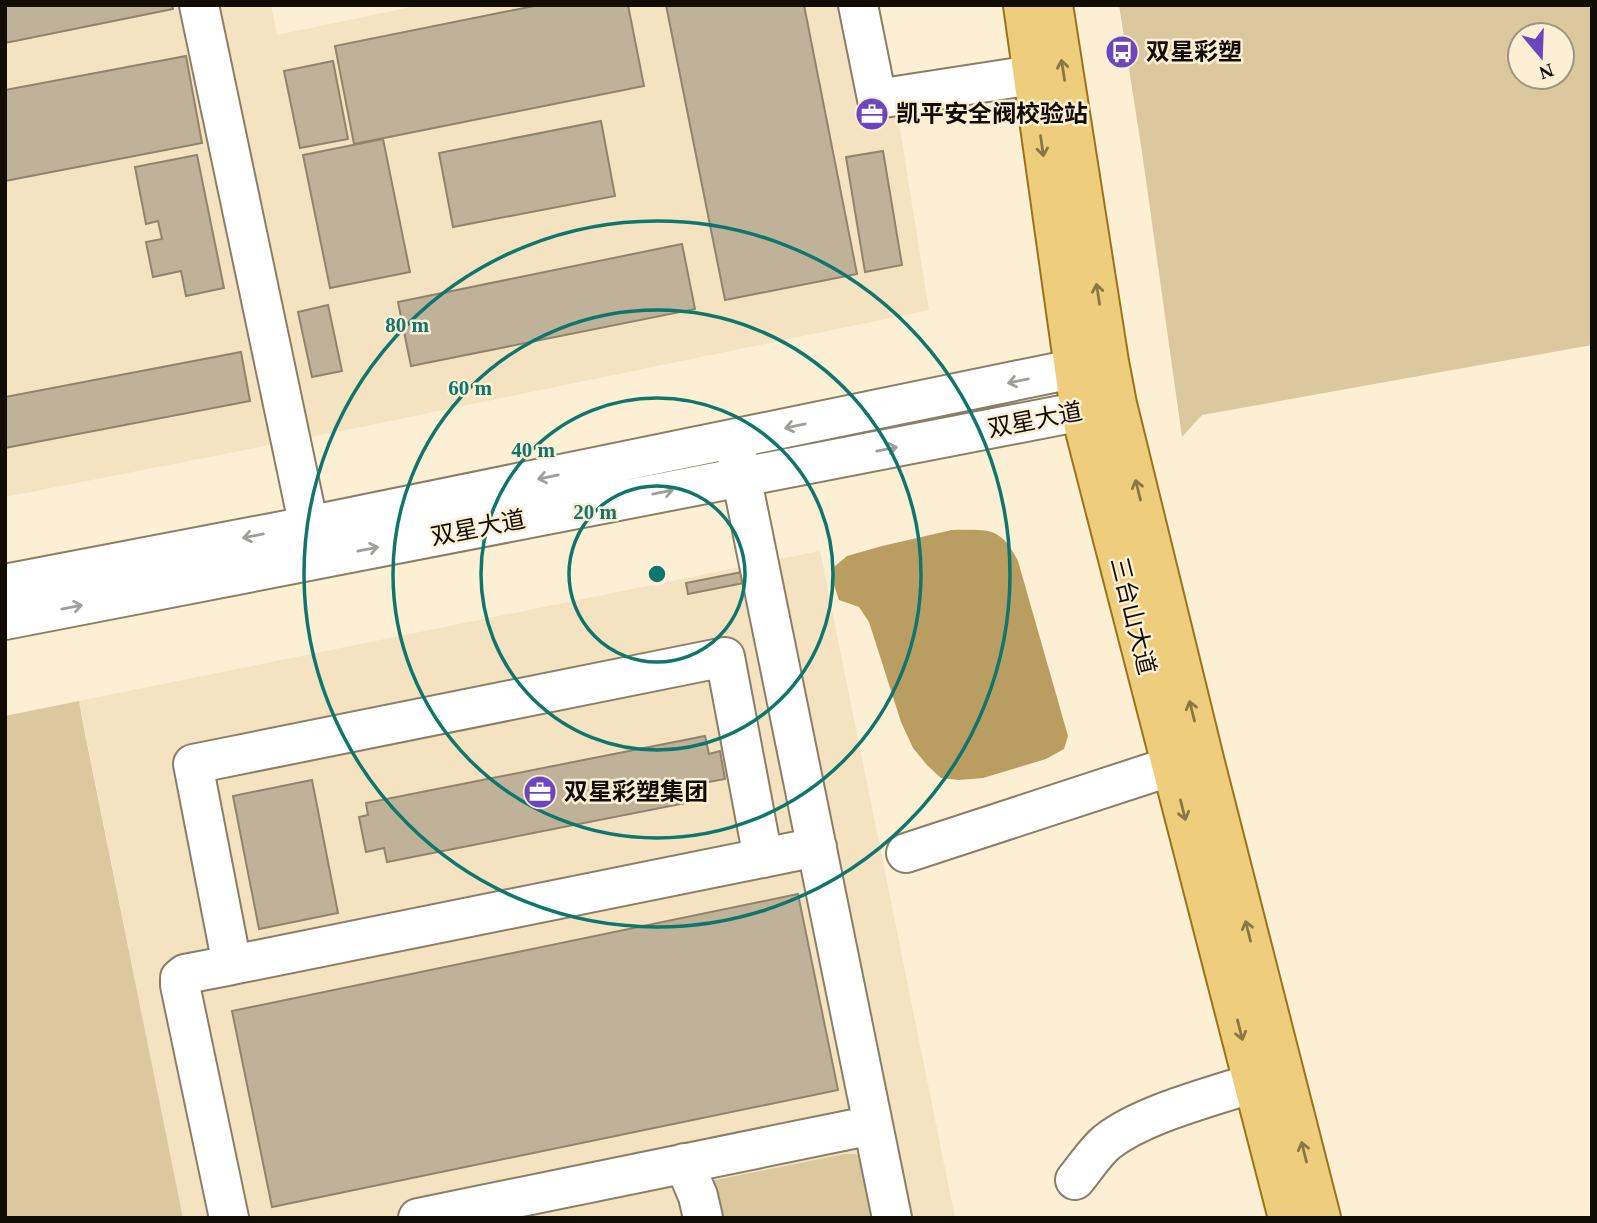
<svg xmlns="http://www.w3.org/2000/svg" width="1597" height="1223" viewBox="0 0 1597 1223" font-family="'Times New Roman','Noto Sans SC',serif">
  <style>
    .built { fill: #f4e2c1 }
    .green { fill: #dcc89f; fill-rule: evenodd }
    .water { fill: #ba9d61 }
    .building { fill: #bfb298; stroke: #90846c; stroke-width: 2 }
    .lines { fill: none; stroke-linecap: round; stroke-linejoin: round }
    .minor-casing { stroke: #8a7e66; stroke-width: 42 }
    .major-casing { stroke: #9a7419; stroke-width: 42 }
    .minor { stroke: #fff; stroke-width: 38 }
    .major { stroke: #eecd7c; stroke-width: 38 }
    .oneway { stroke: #8b7646 }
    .oneway2 { stroke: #a09e9b }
    .ring { fill: none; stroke: #0f766e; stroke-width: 3.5 }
    .labels { text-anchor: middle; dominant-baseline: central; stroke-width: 5; stroke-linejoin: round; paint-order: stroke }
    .poi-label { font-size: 24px; font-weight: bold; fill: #110c04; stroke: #fcefd4; text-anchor: start }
    .street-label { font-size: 24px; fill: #110c04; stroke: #fcefd4 }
    .centre { fill: #0f766e; stroke: #fcefd4; stroke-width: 3.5 }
    .ring-label { font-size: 21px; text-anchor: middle; font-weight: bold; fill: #0f766e; stroke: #fcefd4; stroke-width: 5; stroke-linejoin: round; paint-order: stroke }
  </style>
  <rect width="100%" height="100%" fill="#fcefd4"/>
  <!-- built -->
  <path class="built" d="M5,5H271L277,35L421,5H880L929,310L361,427L5,497Z
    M820,551L955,1218H183L79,701Z"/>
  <!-- green -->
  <path class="green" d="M1119,5H1592V345L1202,415L1182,437L1142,152ZM1520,35H1562V77H1520Z
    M79,701L83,724L183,1218H5V716Z
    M844,1154H855L862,1158L880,1218H713L706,1182Z"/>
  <!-- water -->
  <path class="water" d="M952,530C989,530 1000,526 1018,561L1068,736L1064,749L1046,759L983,778L959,780L941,778L927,765L913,748L901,722L869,622L859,607L839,600L832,579L834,567L847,556L882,546Z"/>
  <!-- building -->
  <path class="building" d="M5,5H172L173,9L5,43Z
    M539,5H628L644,86L354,144L335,46Z
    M666,5H804L857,274L725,300Z
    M186,56L202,143L5,181V90Z
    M333,61L348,139L300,148L284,71Z
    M601,121L615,196L453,227L439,153Z
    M383,139L410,272L330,288L303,155Z
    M883,151L902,265L865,272L846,157Z
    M197,155L224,288L186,296L181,271L153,277L146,242L162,239L158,221L146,224L135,167Z
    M682,244L695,309L411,366L398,302Z
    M328,305L342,371L312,377L298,312Z
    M241,352L250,401L5,448V397Z
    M747,571L749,582L688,594L686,583Z
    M705,736L709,754L720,751L725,779L703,783L706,799L387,862L384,848L366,852L359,817L368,815L366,803Z
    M312,780L338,913L259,929L233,796Z
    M798,894L838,1090L272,1207L232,1011Z"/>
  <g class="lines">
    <defs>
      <path id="minor" d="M199,5L314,551
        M858,5L877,99L1032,75
        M736,451L892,1218
        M5,584L308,526L1107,362
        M5,620L1113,405
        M906,853L1172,766
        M763,858L725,657L193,764L232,965L817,847
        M684,1163L698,1196L703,1218
        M1075,1180C1085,1168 1095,1152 1107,1142C1143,1114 1208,1098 1253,1083
        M229,1218L180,985V978L185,974L232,965
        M418,1218L873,1125"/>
      <path id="major" d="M1023,5L1080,411L1288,1218
        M1053,5L1109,362L1117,404L1205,763L1321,1218"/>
    </defs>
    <!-- minor casing -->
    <use href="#minor" class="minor-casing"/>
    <!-- major casing -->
    <use href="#major" class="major-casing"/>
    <!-- minor -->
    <use href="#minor" class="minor"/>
    <!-- major -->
    <use href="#major" class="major"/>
  </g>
  <!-- one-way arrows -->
  <defs><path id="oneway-shaft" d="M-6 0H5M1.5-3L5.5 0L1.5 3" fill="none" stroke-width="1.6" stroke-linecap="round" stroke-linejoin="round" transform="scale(1.75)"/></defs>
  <g class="oneway">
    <use href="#oneway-shaft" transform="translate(1063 70) rotate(-99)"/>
    <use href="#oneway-shaft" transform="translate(1042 146) rotate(82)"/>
    <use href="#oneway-shaft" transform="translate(1098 294) rotate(-99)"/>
    <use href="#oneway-shaft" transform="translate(1138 490) rotate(-104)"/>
    <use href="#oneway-shaft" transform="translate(1192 711) rotate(-104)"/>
    <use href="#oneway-shaft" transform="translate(1183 810) rotate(76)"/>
    <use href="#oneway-shaft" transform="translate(1248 931) rotate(-104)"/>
    <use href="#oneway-shaft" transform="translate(1240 1030) rotate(76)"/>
    <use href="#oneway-shaft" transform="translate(1304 1152) rotate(-104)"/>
  </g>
  <g class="oneway2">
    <use href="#oneway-shaft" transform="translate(1018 381) rotate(168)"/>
    <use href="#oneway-shaft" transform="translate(795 426) rotate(168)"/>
    <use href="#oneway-shaft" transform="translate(887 449) rotate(-11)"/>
    <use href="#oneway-shaft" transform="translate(548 477) rotate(168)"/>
    <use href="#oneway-shaft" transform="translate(663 492) rotate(-11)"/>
    <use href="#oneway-shaft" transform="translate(253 536) rotate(169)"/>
    <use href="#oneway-shaft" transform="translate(368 549) rotate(-11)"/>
    <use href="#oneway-shaft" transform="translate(72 607) rotate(-11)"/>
  </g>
  <!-- distance rings -->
  <g class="ring">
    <circle cx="657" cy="574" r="88"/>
    <circle cx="657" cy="574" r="176"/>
    <circle cx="657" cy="574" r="264"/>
    <circle cx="657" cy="574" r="353"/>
  </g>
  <!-- icons -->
  <defs>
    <symbol id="bus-disc" viewBox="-11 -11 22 22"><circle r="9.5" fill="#6d45bd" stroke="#fcefd4"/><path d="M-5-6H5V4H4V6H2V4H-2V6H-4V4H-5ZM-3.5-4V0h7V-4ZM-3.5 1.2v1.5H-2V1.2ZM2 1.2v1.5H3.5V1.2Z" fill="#fff"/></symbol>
    <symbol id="office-disc" viewBox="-11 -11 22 22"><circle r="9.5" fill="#6d45bd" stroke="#fcefd4"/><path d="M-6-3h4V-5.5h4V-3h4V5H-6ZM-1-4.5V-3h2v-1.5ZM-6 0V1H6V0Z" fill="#fff"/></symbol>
  </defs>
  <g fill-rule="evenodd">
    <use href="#bus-disc" x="1103" y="33" width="38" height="38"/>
    <use href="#office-disc" x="853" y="95" width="38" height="38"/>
    <use href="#office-disc" x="521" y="773" width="38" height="38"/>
  </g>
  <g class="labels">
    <!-- poi labels -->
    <g class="poi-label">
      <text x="1146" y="52">双星彩塑</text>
      <text x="896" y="114">凯平安全阀校验站</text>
      <text x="564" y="792">双星彩塑集团</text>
    </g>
    <!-- street labels -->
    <g class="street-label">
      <text transform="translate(1035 420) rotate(-11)">双星大道</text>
      <text transform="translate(478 528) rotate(-11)">双星大道</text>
      <text transform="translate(1133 616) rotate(76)">三台山大道</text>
    </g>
  </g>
  <circle cx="657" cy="574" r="10" class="centre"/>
  <g class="ring-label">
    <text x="407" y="332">80 m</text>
    <text x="470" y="395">60 m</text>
    <text x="533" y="457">40 m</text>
    <text x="595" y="519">20 m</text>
  </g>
  <!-- border -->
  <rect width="1597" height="1223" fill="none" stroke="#110c04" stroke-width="14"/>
  <!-- north arrow -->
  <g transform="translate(1541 56) rotate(161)"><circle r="33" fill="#fcefd4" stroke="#9e9481" stroke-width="2"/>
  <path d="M0-5L12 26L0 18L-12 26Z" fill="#6d45bd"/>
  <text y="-10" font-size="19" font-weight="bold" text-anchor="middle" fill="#110c04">N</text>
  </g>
</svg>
